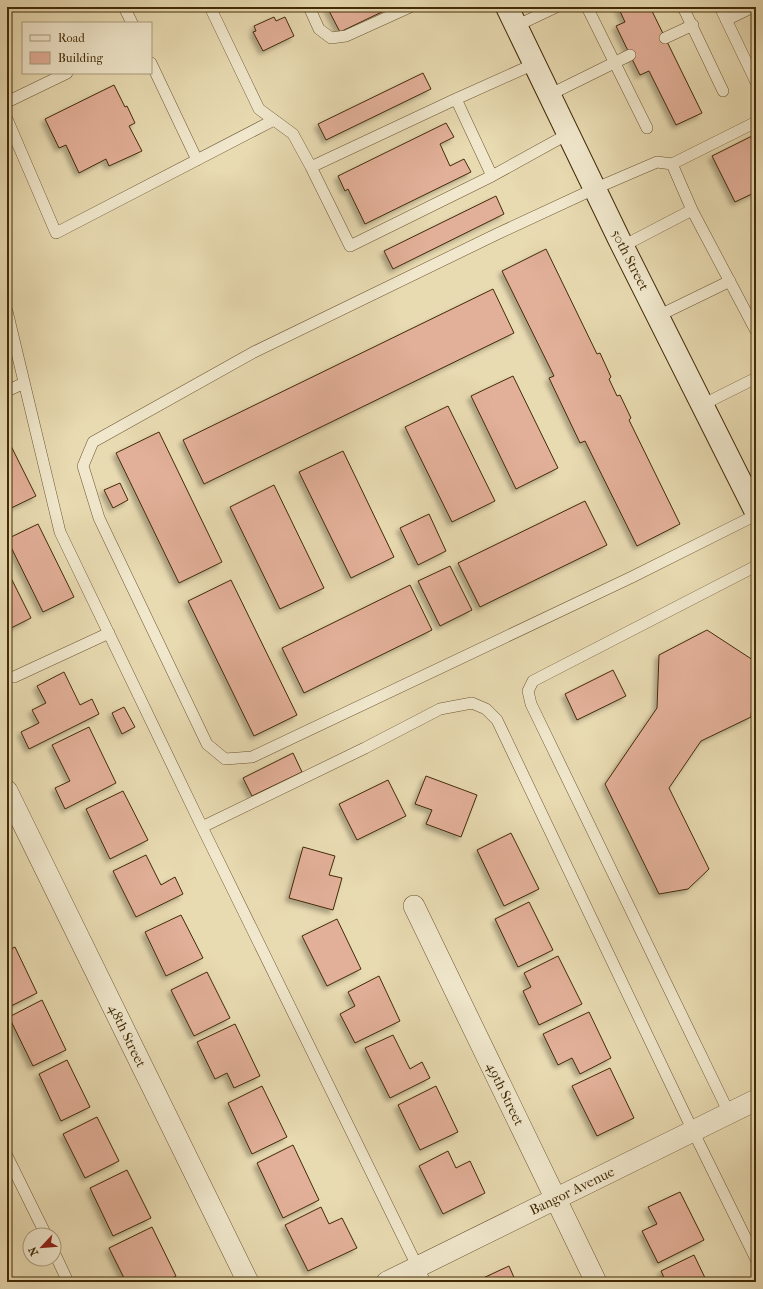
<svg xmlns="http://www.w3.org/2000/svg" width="763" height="1289" viewBox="0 0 763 1289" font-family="'IM FELL French Canon',serif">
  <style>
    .building { fill: #e2af98; stroke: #422b07; filter: url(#shadow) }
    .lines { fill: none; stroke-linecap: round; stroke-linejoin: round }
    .lane-casing { stroke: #6c5732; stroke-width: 12 }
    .street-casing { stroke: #6c5732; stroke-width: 22 }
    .secondary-casing { stroke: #422b07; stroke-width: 24 }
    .lane { stroke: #f0e7cc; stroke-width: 11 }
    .street { stroke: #f0e7cc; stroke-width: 21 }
    .secondary { stroke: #f0e7cc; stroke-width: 22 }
    .labels { text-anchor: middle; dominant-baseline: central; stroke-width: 3; stroke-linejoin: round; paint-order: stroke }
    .street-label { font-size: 14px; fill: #422b07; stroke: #f0e7cc }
  </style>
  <defs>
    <filter id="shadow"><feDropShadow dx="-3.5" dy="3.5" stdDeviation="2" flood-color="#0004"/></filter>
  </defs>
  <rect width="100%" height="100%" fill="#e8dab1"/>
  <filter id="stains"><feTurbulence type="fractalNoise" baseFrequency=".005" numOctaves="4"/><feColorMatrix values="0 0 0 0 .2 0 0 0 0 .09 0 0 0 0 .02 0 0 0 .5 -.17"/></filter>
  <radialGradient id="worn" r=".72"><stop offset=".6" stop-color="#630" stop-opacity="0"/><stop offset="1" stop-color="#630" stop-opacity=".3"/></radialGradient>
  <!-- building -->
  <path class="building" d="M327,7H387L388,9L340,32Z
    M618,7H650L702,113L676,125L649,71L640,75L630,55L616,26L625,22Z
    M274,17L276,21L285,17L294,36L263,51L253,32L256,31L254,26Z
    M423,73L431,89L326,140L318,124Z
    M114,85L125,107L127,106L135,123L129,126L142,151L109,166L106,159L79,173L66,145L59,148L45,119Z
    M446,123L454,137L440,144L450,166L464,159L471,172L365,224L348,189L345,191L338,176Z
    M756,134V192L735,202L712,156Z
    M496,196L504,214L393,269L384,251Z
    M546,249L597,354L600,353L611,377L609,379L617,396L620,395L631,418L629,420L680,524L637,546L585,441L580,443L549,378L554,376L502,271Z
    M493,289L514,333L204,484L183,440Z
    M513,376L558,468L516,489L471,396Z
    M448,406L495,501L452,522L405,427Z
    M159,432L222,562L179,583L116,453Z
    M7,438L36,496L7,510Z
    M343,451L394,557L351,578L299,472Z
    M120,483L128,500L113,508L104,490Z
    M274,485L324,588L280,609L230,507Z
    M585,501L607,545L480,607L458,563Z
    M429,514L446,551L418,565L400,528Z
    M38,524L74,597L43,612L7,539Z
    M450,566L472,610L440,626L418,581Z
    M7,570L31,618L7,630Z
    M231,580L297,715L254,736L188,601Z
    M410,585L432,630L304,693L282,648Z
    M707,630L756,662L751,717L701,741L669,788L709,869L688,889L659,894L605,784L657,708L659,655Z
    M613,670L626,696L577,720L565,694Z
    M64,672L80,705L92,699L99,714L29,749L21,732L39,723L32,710L46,703L37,686Z
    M124,707L135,727L122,734L112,713Z
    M89,727L116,783L65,809L55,788L70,781L52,745Z
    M293,753L302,772L252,796L243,778Z
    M426,776L477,795L461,837L426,824L432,810L415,804Z
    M388,780L406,816L357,840L339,804Z
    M123,791L148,840L110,859L86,809Z
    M511,833L539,889L504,906L477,850Z
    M303,847L335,856L329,875L342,878L333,910L289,898Z
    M146,855L161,885L175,877L183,894L136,917L113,871Z
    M529,902L553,950L518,967L495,919Z
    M181,915L203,958L166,976L145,932Z
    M337,919L361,969L327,986L302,936Z
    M15,947L37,993L7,1008V951Z
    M558,956L582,1004L539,1025L523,991L531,987L524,973Z
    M207,972L230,1018L194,1036L171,990Z
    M379,976L400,1021L355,1043L340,1014L355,1006L348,992Z
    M42,1000L66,1050L33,1066L9,1017Z
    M589,1012L611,1058L580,1074L572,1058L558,1065L543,1034Z
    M235,1024L260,1076L234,1088L227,1073L215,1079L197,1042Z
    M393,1035L410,1069L422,1062L430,1078L390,1098L365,1048Z
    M67,1060L90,1107L61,1121L39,1074Z
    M610,1068L634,1118L597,1136L572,1086Z
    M262,1086L287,1137L252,1154L228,1103Z
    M436,1086L458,1132L420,1150L398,1105Z
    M97,1117L119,1161L85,1178L63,1134Z
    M293,1145L319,1200L283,1218L257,1163Z
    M448,1151L456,1168L470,1161L485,1193L443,1214L419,1166Z
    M127,1170L151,1218L113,1236L90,1188Z
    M680,1192L704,1240L658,1263L642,1231L657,1224L648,1207Z
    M321,1207L329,1224L342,1218L357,1248L308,1271L285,1225Z
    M152,1227L176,1276L164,1282H126L109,1248Z
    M694,1255L707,1282H666L661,1271Z
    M509,1266L516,1282H480L479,1280Z"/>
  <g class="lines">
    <defs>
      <path id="lane" d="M124,7L132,23
        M210,7L259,109L293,134L311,167L350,246L492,176L568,134
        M309,7L319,29L331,38L346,36L410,7
        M587,7L647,128
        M683,7L723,91
        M720,7L756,82
        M726,20L753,7
        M516,26L556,7
        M665,38L693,25
        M151,63L197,160
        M549,95L630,55
        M456,99L492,176
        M7,102L67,73
        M7,119L56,233L274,120
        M756,122L672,164L657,162L594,189L497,234L254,352L93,442L83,466L99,518L207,744L225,759L252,757L632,577L756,515
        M311,167L456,99L534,64
        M692,210L756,331
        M623,246L692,210L672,164
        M7,311L60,532L202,827L425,1282
        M658,316L730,281
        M7,391L24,383
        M702,405L756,378
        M7,677H14L109,633
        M202,827L365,748L440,709L472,703L486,709L497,720L693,1131L756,1259
        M729,1113L531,704L528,691L533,681L756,566
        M7,1156L46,1235
        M54,1252L68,1282"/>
      <path id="street" d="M7,791L248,1282
        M414,906L596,1282
        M387,1282L756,1100"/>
      <path id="secondary" d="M507,7L619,239L756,512"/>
    </defs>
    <!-- lane casing -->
    <use href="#lane" class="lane-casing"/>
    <!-- street casing -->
    <use href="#street" class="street-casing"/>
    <!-- secondary casing -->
    <use href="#secondary" class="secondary-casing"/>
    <!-- lane -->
    <use href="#lane" class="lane"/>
    <!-- street -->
    <use href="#street" class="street"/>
    <!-- secondary -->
    <use href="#secondary" class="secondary"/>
  </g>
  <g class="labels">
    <!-- street labels -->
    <g class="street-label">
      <text transform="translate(630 260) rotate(63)">50th Street</text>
      <text transform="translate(127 1036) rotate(64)">48th Street</text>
      <text transform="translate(505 1094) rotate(64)">49th Street</text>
      <text transform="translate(572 1191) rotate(-26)">Bangor Avenue</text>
    </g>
  </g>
  <!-- margin -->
  <rect width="763" height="1289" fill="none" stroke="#e8dab1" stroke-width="24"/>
  <rect x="8" y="8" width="747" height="1273" fill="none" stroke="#422b07" stroke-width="2"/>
  <rect x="12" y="12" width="739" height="1265" fill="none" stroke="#422b07"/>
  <!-- legend -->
  <rect x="22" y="22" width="130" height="52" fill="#f0e7cc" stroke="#aa9c7d"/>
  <rect x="30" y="35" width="20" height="6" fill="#f0e7cc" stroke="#aa9c7d"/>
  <text x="58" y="42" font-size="12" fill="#422b07">Road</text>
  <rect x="30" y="52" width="20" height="12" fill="#e2af98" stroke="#aa9c7d"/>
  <text x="58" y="62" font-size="12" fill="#422b07">Building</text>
  <!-- north arrow -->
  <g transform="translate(42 1247) rotate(244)"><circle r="19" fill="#f0e7cc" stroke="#aa9c7d"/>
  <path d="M0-3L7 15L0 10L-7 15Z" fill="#8f2418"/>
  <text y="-6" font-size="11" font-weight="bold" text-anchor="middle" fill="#422b07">N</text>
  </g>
  <rect width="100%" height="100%" filter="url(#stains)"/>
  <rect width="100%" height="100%" fill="url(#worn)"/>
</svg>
